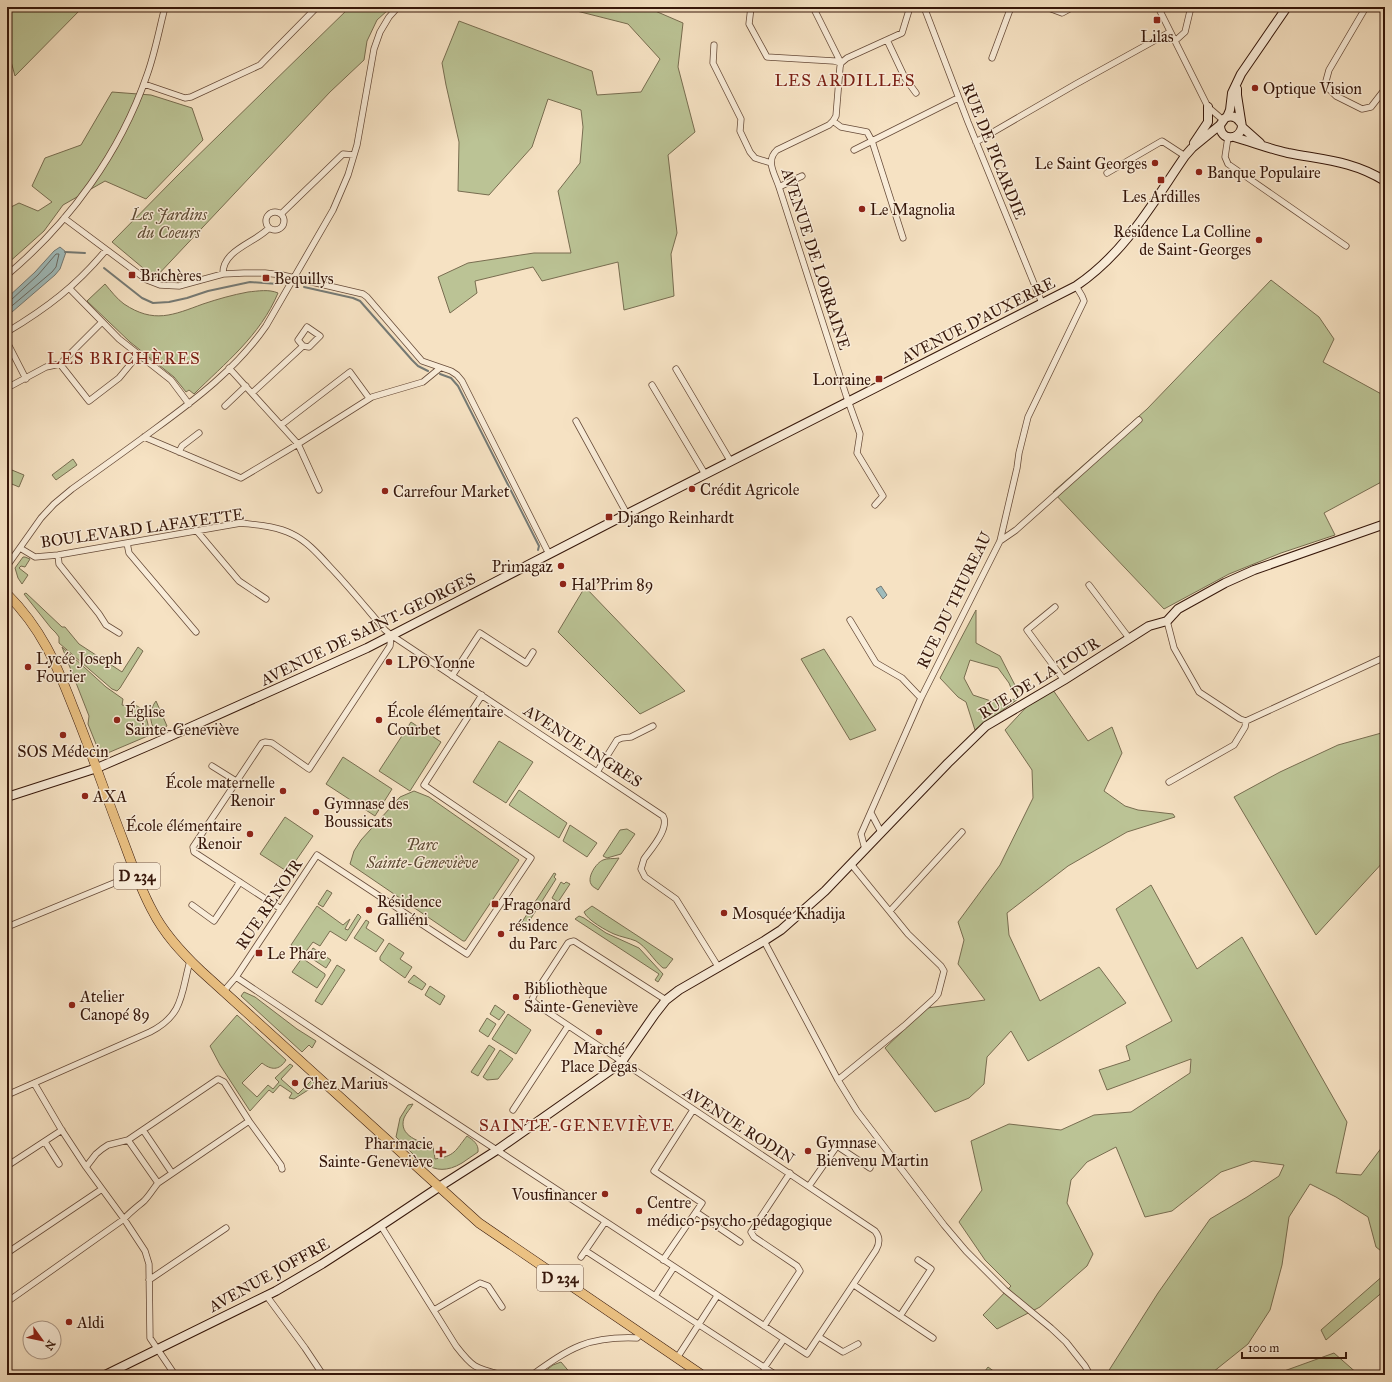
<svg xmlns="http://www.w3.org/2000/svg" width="1392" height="1382" viewBox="0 0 1392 1382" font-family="'IM FELL Great Primer',serif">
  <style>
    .green { fill: #bbc395; stroke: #786d50 }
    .water { fill: #9fbcbc; stroke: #757a75 }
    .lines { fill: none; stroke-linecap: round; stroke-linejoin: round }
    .shore { stroke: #6a6a63; stroke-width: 1 }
    .stream { stroke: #757a75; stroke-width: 2 }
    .street-casing { stroke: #664a38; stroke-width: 7 }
    .secondary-casing { stroke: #36170a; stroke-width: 10 }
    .primary-casing { stroke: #36170a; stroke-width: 10 }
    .street { stroke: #f9ecd8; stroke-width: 5.5 }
    .secondary { stroke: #f9ecd8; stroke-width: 8 }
    .primary { stroke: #ebc182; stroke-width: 9 }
    .poi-dot { fill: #8f2418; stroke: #f9ecd8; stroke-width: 1.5 }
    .labels { text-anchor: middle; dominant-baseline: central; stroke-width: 3; stroke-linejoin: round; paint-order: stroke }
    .shield { fill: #f9ecd8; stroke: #705748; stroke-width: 1 }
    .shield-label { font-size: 15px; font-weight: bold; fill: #36170a }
    .poi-label { font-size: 16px; fill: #36170a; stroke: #f9ecd8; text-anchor: start }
    .street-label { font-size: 16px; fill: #36170a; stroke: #f9ecd8 }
    .park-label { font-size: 16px; font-style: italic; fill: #5e4b34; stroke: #f9ecd8 }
    .neighbourhood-label { font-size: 17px; letter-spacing: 1px; fill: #7a1f14; stroke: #f9ecd8 }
  </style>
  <rect width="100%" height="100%" fill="#f6e2c3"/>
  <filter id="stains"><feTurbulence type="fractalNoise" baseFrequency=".005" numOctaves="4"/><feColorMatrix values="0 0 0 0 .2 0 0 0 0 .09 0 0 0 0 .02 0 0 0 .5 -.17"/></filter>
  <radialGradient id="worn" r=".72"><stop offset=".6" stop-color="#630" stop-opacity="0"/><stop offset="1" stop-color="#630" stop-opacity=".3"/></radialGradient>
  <!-- green -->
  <path class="green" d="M7,7H83L15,76L7,47Z
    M350,7H386L388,10L377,20L367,41L364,60L330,92L155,278L112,242L178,175Z
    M561,7H646L683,23L678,67L695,132L668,155L677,233L671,254L674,296L624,310L618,262L542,281L533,267L475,281L477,293L450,313L438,277L468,263L534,253H571L558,191L580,163L583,127L581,110L548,99L532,147L489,195L458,191L459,142L446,85L442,63L459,21L592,71L597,95L641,92L660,59L628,24Z
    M112,92L151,95L192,108L203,140L146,199L105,181L63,205L44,231L7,264V209L19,203L38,211L52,202L32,186L45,158L81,145Z
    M1271,280L1319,317L1334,339L1323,362L1385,396V480L1324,513L1335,535L1281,553L1229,574L1164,609L1053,492L1147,409Z
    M105,284C111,291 117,299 124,304C154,324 173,315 203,304C218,299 232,295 248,292C258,291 269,289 278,293C260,336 225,363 194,394L189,390L186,392L174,377L130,342L87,301Z
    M73,459L77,465L56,480L52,475Z
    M7,468L24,475L19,487L7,482Z
    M23,557H25L30,559L25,567L21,566L19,568L28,575L22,584L18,578L15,568Z
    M585,587L685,691L640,714L558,632Z
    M26,593L62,627H65L79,644L122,672L138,647L143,651L120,688L117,691L112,689L59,643V637L56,633L51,628L24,594Z
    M976,610V643L1000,656L1018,691L1013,693L1009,683L998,668L970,660L964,678L973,695L991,701L1018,699L975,730L966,702L958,697L940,678Z
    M62,647L106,687L123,699L122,705C125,706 136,705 137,706C147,710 148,726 150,735L110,752L107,753L98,749L88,724L89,716Z
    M824,649L876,730L850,740L801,659Z
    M1053,690L1088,741L1112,727L1122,753L1104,791L1125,806L1138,810L1173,814L1175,817L1127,832L1068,866L1007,913L1009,935L1040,1001L1099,967L1126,1003L1028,1061L1011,1031L987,1057L984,1084L969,1098L935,1112L885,1048L927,1008L985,1000L958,964L964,940L958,922L1000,865L1033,798L1032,770L1005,730L1032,701Z
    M156,701L167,726L158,731H155C149,721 149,710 156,701Z
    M411,722L441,742L410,791L379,771Z
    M1385,732V860L1316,935L1234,797L1280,772L1338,745Z
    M499,741L533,762L506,803L473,782Z
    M343,757L392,789L375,816L326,784Z
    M519,790L567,823L559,838L509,805Z
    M414,791L429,797L519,860L465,941H463L350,864L354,851L361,840L400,797Z
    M285,817L313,836L288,872L260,854Z
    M570,825L597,843L587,857L563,841Z
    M627,829L635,834L621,854L607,858L603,856L620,830Z
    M619,858L598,890C596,888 592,887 591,884C587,877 596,863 603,860C607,858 614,859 619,858Z
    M554,873L556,874L554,877L556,879L523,931L518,928Z
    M561,882L564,884L566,882L570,884L558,902L552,898Z
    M1151,885L1197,969L1242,937L1347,1122L1336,1173L1361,1175L1385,1143V1254L1376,1247L1368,1217L1336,1197L1310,1184L1289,1217L1282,1265L1270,1310L1248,1344L1213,1372H1206L1205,1375H1106L1158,1293L1210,1219L1247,1197L1279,1176L1284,1165L1253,1161L1221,1172L1172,1211L1145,1217L1116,1147L1087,1162L1071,1180L1067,1203L1093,1254L1087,1266L1040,1307L997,1329L983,1315L1011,1286L985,1260L959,1222L982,1190L971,1141L1009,1124L1061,1130L1094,1115L1131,1112L1190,1073L1191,1059L1107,1090L1099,1070L1130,1060L1126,1046L1172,1021L1116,909Z
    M327,890L332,893L323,907L318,904Z
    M317,906L343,925L350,919L345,929L348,930L358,914L361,917L346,941L330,931L320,946L313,942L304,954L291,945Z
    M592,906L673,959L666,968H663C653,960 647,947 636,941C629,938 621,937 614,934C607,931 587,920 584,912Z
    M579,916L584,918L606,933L639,948L663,974L658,982L655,980L659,974L575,919Z
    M366,920L369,922L366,928L384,940L376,952L354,938Z
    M389,943L404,953L400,959L412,967L405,978L380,960V957Z
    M313,948L331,960L326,968L308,956Z
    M302,958L325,974V976L317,988L292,972Z
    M337,965L345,970L322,1005L315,1001Z
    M414,975L426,984L422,990L408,982Z
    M430,986L445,996L440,1005L425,995Z
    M244,992L255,997L297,1029L316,1041L312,1048L309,1045L302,1052L241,996Z
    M495,1005L505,1012L499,1020L490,1014Z
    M508,1014L531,1030L516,1054L492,1039Z
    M237,1015L286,1060C279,1071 271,1070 262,1063L242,1083L257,1097L268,1085L273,1089L279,1082L275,1078L290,1064L293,1066L281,1079L298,1094L312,1080L316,1085L294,1099L289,1098L292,1093L280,1085L273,1093L269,1090L250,1111L220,1065L210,1046Z
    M487,1018L496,1024L488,1037L479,1031Z
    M489,1045L495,1049L478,1076L471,1072Z
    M500,1050L513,1059L498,1079L487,1080L483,1077Z
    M413,1104C411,1108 406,1113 404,1118C398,1136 420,1142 433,1146L435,1159C455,1156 455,1151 467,1136C473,1140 479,1144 478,1152C473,1156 467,1159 462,1163C432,1181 417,1157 396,1137L400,1118L408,1105Z
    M1385,1274V1290L1326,1340L1321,1330Z
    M1334,1353L1359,1375H1273Z
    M561,1362L572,1375H540L553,1365Z
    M988,1367L999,1375H982Z"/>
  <!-- water -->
  <path class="water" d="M60,247L66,252L60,269L55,275L12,312L7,314V298L35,272L54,251Z
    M881,586L887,595L883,599L876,589Z"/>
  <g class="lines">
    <!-- shore -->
    <path class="shore" d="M7,301L11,300L38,275L56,254H59L56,267L52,272L7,310"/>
    <!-- stream -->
    <path class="stream" d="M65,252L85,253
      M104,268L142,298L153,303L169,302L187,298L208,291L250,282L278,284
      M304,287L353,298L360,301L412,360L418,366L428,371
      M440,374L451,378L458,386L539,546L538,550"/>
    <defs>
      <path id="street" d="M751,7L749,24L767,57L834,61L841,63
        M813,7L841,63
        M924,7L968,122L1042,303
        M1046,7L1062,13L1073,7
        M1158,7L1208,107L1223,120
        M1366,7L1329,70L1326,81L1329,89L1336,96L1362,109L1371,107L1385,89
        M887,40L905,78L916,93
        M1175,41L1185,32L1191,7
        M714,45L713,63L741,119L740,131L750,152L755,158L771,163
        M992,58L1011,7
        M144,84L185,98L191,97L260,65L315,9
        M833,121L841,127L867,132L872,141L903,238
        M1228,137L1225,157L1228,164L1346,246
        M976,142L1076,84L1170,32
        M854,150L958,98
        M1107,173L1162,141L1185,156
        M779,187L802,176
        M266 221a9 9 0 1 1 18 0a9 9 0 1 1-18 0Z
        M281,214L343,154L354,155
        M64,218L147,280L160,285L179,286L223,274L244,273H265L282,275L363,294L367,297L422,361L451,371L457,375L462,381L549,554
        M223,274C222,250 255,243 269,228
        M7,275C70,222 120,153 147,75C155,53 159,30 165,7
        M70,289L119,339L171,380L189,404
        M7,332C47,308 76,286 106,250
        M7,342L26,379
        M60,364L89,401L119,378L138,355
        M60,364L102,322
        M229,368L298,444L319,490
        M676,369L731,462
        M652,385L705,474
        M7,388L46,367L60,364
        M252,393L303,346L309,347L320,336L307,327L298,340L303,346
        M225,406L246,386
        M576,421L627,514
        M281,425L350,372L369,398
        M144,437L241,478L298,444L372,397L423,382L440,368
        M179,452L182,446L199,433
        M875,505L883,496L857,453L860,434L846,395L779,187C775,174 765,161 777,150L829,125L833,121L836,116L840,67L841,63L847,58L902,33L910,7
        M196,530L239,581L266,599
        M1000,541L1016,530L1139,420
        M127,543L129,553L196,632
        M20,548L35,557L58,555L241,523C257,525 276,526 292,534C307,541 319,555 331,568C350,588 367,609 385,630L391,635L663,816C670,828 651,849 644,859L641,869L645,877L676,899L719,968
        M58,555L59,564L99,614L106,625L119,633
        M7,566L41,518L54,504L72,489C100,469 128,449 155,429C196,399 237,368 266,326L333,210L348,175L357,145L374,49L380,32L389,17L398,7
        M1089,585L1129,638
        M1055,607L1027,630L1064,680
        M850,620L876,663L902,678L921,698
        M1167,621L1174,648L1199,692L1240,719L1246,721L1385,657
        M452,676L480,633L526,663L533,652
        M212,766L236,781
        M597,772L617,740L622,738L631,737L653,726
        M1169,782L1234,745L1245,727L1246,721
        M871,813L881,832
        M865,849L861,834L921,698L1000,541L1017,468L1019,453L1028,417L1084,301L1082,296L1076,286
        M192,905L214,921L240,882
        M281,909L197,854L194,852L193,847L262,743L265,742L272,743L309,769L390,646L391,635
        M890,911L962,832
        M7,927L136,874
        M764,941L838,1080L857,1111L944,1225L966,1251L1005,1290L1051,1328L1066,1342L1085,1366L1090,1375
        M236,977L340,1047L807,1354L876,1250C880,1243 880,1237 875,1231L536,1004L532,1000L534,995L568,943L570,942L574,941L666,1000
        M223,992L236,977L317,855L467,954L531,858L424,785L482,695
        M838,1080L904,1026L935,998L938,994L944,971L941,966L908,934L851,864
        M34,1083L61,1129L86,1167L124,1219L145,1251L149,1264L150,1338L175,1375
        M7,1095L150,1032C184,1015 181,993 190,961
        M513,1110L568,1026
        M143,1130L172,1173
        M128,1140L158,1183
        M45,1142L59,1164
        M7,1166L62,1130
        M86,1167L96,1154L102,1149L108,1145L128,1140L218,1079L224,1082L249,1121L281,1165L282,1169
        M809,1186L837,1146L870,1168
        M696,1212L740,1242
        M381,1226L456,1346C473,1368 475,1368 502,1375
        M586,1251L776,1375
        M7,1253L102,1189
        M581,1257L605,1222
        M663,1260L702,1203L654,1171L693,1110
        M149,1280L226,1228
        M854,1285L933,1338
        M266,1295L305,1348L323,1375
        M655,1296L674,1267
        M7,1302L124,1219C130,1212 137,1207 144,1201C149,1196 153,1189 158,1183L249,1121
        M434,1310L480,1283L488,1286L502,1307
        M900,1316L931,1269L918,1260
        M764,1326L800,1271L797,1266L754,1237L751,1232L790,1173
        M819,1337L843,1352L858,1344
        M677,1358L717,1296
        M764,1368L784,1339
        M532,1375C570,1348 588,1336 637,1338L641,1333"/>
      <path id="secondary" d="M1237,89V95L1242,127C1239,141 1220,141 1220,125L1225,118C1231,115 1236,116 1240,122
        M1227,117L1230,110L1232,93L1241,74L1287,7
        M1242,127L1260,143
        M1234,137C1252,142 1270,149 1288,153C1324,160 1353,161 1385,181
        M1194,143L1208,122V107
        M7,797L97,768L155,743L367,648L627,514L1076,286C1125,253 1152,204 1185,156L1192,148L1220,125
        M105,1375L276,1291L322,1264L370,1233L439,1187L497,1150L621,1063L655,1014L666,1000L679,990L764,941L781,930L825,891L948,763L986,726L1064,680L1149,626L1167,621L1178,609L1225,583L1254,570L1385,524"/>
      <path id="primary" d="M7,594C41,628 56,663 73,707C91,751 106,796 123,840C132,864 140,888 152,910C164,934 182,953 201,971L479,1223L702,1375"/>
    </defs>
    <!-- street casing -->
    <use href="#street" class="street-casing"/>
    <!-- secondary casing -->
    <use href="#secondary" class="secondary-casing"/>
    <!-- primary casing -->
    <use href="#primary" class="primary-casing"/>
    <!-- street -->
    <use href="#street" class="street"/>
    <!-- secondary -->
    <use href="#secondary" class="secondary"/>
    <!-- primary -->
    <use href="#primary" class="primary"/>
  </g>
  <!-- markers -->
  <g class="poi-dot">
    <rect x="1153" y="16" width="8" height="8" rx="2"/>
    <circle cx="1255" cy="88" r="4"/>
    <circle cx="1155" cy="163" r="4"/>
    <circle cx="1199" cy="172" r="4"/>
    <rect x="1157" y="176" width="8" height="8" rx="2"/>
    <circle cx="862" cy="209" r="4"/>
    <circle cx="1259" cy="240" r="4"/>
    <rect x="128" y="271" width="8" height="8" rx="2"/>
    <rect x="262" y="274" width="8" height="8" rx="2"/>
    <rect x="875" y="375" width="8" height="8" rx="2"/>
    <circle cx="692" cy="489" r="4"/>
    <circle cx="385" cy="491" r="4"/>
    <rect x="605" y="513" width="8" height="8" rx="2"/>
    <circle cx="561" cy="566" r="4"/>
    <circle cx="563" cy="584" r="4"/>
    <circle cx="389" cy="662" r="4"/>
    <circle cx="28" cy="667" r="4"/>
    <circle cx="117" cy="720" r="4"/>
    <circle cx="379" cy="720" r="4"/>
    <circle cx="63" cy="735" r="4"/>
    <circle cx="283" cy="791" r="4"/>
    <circle cx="85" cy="796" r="4"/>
    <circle cx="316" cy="812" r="4"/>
    <circle cx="250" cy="834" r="4"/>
    <rect x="491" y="900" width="8" height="8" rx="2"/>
    <circle cx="369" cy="910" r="4"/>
    <circle cx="724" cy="913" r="4"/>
    <circle cx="501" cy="934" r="4"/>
    <rect x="255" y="949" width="8" height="8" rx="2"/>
    <circle cx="516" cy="997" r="4"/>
    <circle cx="72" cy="1005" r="4"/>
    <circle cx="599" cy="1032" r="4"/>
    <circle cx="295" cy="1083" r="4"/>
    <circle cx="808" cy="1151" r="4"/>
    <path d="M439 1146h4v4h4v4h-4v4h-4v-4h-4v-4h4z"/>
    <circle cx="605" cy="1194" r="4"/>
    <circle cx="639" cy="1211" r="4"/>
    <circle cx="69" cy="1322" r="4"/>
  </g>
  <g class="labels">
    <!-- shield labels -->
    <g class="shield">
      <rect x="114" y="863" width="46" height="26" rx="3"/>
      <rect x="537" y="1265" width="46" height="26" rx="3"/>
    </g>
    <g class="shield-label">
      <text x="137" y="876">D 234</text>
      <text x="560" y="1278">D 234</text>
    </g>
    <!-- poi labels -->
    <g class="poi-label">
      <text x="1157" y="36" text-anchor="middle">Lilas</text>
      <text x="1263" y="88">Optique Vision</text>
      <text x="1147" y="163" text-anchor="end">Le Saint Georges</text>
      <text x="1207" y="172">Banque Populaire</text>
      <text x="1161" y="196" text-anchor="middle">Les Ardilles</text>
      <text x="870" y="209">Le Magnolia</text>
      <text x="1251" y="231" text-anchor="end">Résidence La Colline<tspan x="1251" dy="18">de Saint-Georges</tspan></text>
      <text x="140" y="275">Brichères</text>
      <text x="274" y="278">Bequillys</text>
      <text x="871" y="379" text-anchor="end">Lorraine</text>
      <text x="700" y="489">Crédit Agricole</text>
      <text x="393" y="491">Carrefour Market</text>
      <text x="617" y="517">Django Reinhardt</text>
      <text x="553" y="566" text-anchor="end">Primagaz</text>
      <text x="571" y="584">Hal'Prim 89</text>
      <text x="36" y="658">Lycée Joseph<tspan x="36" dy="18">Fourier</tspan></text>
      <text x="397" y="662">LPO Yonne</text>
      <text x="125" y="711">Église<tspan x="125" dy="18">Sainte-Geneviève</tspan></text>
      <text x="387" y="711">École élémentaire<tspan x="387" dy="18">Courbet</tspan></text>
      <text x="63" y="751" text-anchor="middle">SOS Médecin</text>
      <text x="275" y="782" text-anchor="end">École maternelle<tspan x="275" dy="18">Renoir</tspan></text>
      <text x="93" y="796">AXA</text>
      <text x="324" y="803">Gymnase des<tspan x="324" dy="18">Boussicats</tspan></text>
      <text x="242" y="825" text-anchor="end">École élémentaire<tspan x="242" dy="18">Renoir</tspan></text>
      <text x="377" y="901">Résidence<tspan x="377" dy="18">Galliéni</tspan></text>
      <text x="503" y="904">Fragonard</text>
      <text x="732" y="913">Mosquée Khadija</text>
      <text x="509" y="925">résidence<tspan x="509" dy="18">du Parc</tspan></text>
      <text x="267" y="953">Le Phare</text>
      <text x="524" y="988">Bibliothèque<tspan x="524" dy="18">Sainte-Geneviève</tspan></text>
      <text x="80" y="996">Atelier<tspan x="80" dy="18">Canopé 89</tspan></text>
      <text x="599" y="1048" text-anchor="middle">Marché<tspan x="599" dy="18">Place Degas</tspan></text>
      <text x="303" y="1083">Chez Marius</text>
      <text x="816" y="1142">Gymnase<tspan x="816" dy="18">Bienvenu Martin</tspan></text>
      <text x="433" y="1143" text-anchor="end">Pharmacie<tspan x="433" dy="18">Sainte-Geneviève</tspan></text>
      <text x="597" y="1194" text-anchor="end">Vousfinancer</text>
      <text x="647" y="1202">Centre<tspan x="647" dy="18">médico-psycho-pédagogique</tspan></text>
      <text x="77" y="1322">Aldi</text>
    </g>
    <!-- street labels -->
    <g class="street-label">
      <text transform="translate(994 151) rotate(68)">RUE DE PICARDIE</text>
      <text transform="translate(816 259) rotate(72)">AVENUE DE LORRAINE</text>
      <text transform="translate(978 320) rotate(-27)">AVENUE D'AUXERRE</text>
      <text transform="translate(142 528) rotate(-8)">BOULEVARD LAFAYETTE</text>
      <text transform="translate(954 600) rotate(-64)">RUE DU THUREAU</text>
      <text transform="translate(368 629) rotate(-26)">AVENUE DE SAINT-GEORGES</text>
      <text transform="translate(1039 678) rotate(-32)">RUE DE LA TOUR</text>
      <text transform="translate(583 746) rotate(33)">AVENUE INGRES</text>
      <text transform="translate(269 904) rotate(-56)">RUE RENOIR</text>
      <text transform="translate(739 1125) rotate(33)">AVENUE RODIN</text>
      <text transform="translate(269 1275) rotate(-29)">AVENUE JOFFRE</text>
    </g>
    <!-- park labels -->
    <g class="park-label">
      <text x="169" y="214">Les Jardins<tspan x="169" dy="18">du Coeurs</tspan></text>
      <text x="422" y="844">Parc<tspan x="422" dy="18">Sainte-Geneviève</tspan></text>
    </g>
    <!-- neighbourhood labels -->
    <g class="neighbourhood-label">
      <text x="845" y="80">LES ARDILLES</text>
      <text x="124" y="358">LES BRICHÈRES</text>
      <text x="577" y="1125">SAINTE-GENEVIÈVE</text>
    </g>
  </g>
  <!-- margin -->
  <rect width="1392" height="1382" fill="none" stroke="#f6e2c3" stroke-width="24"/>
  <rect x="8" y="8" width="1376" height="1366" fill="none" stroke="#36170a" stroke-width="2"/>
  <rect x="12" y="12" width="1368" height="1358" fill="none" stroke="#36170a"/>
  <!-- north arrow -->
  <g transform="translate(42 1340) rotate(123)"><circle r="19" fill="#f9ecd8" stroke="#ab9786"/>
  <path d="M0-3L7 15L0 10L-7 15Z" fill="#8f2418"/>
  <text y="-6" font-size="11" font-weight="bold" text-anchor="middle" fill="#36170a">N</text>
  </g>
  <!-- scale -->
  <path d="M1242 1352v6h104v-6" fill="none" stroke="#36170a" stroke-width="2"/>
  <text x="1248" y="1352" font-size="12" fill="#36170a" stroke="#f9ecd8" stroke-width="3" paint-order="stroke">100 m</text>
  <rect width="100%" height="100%" filter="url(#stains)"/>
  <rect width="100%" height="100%" fill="url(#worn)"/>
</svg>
